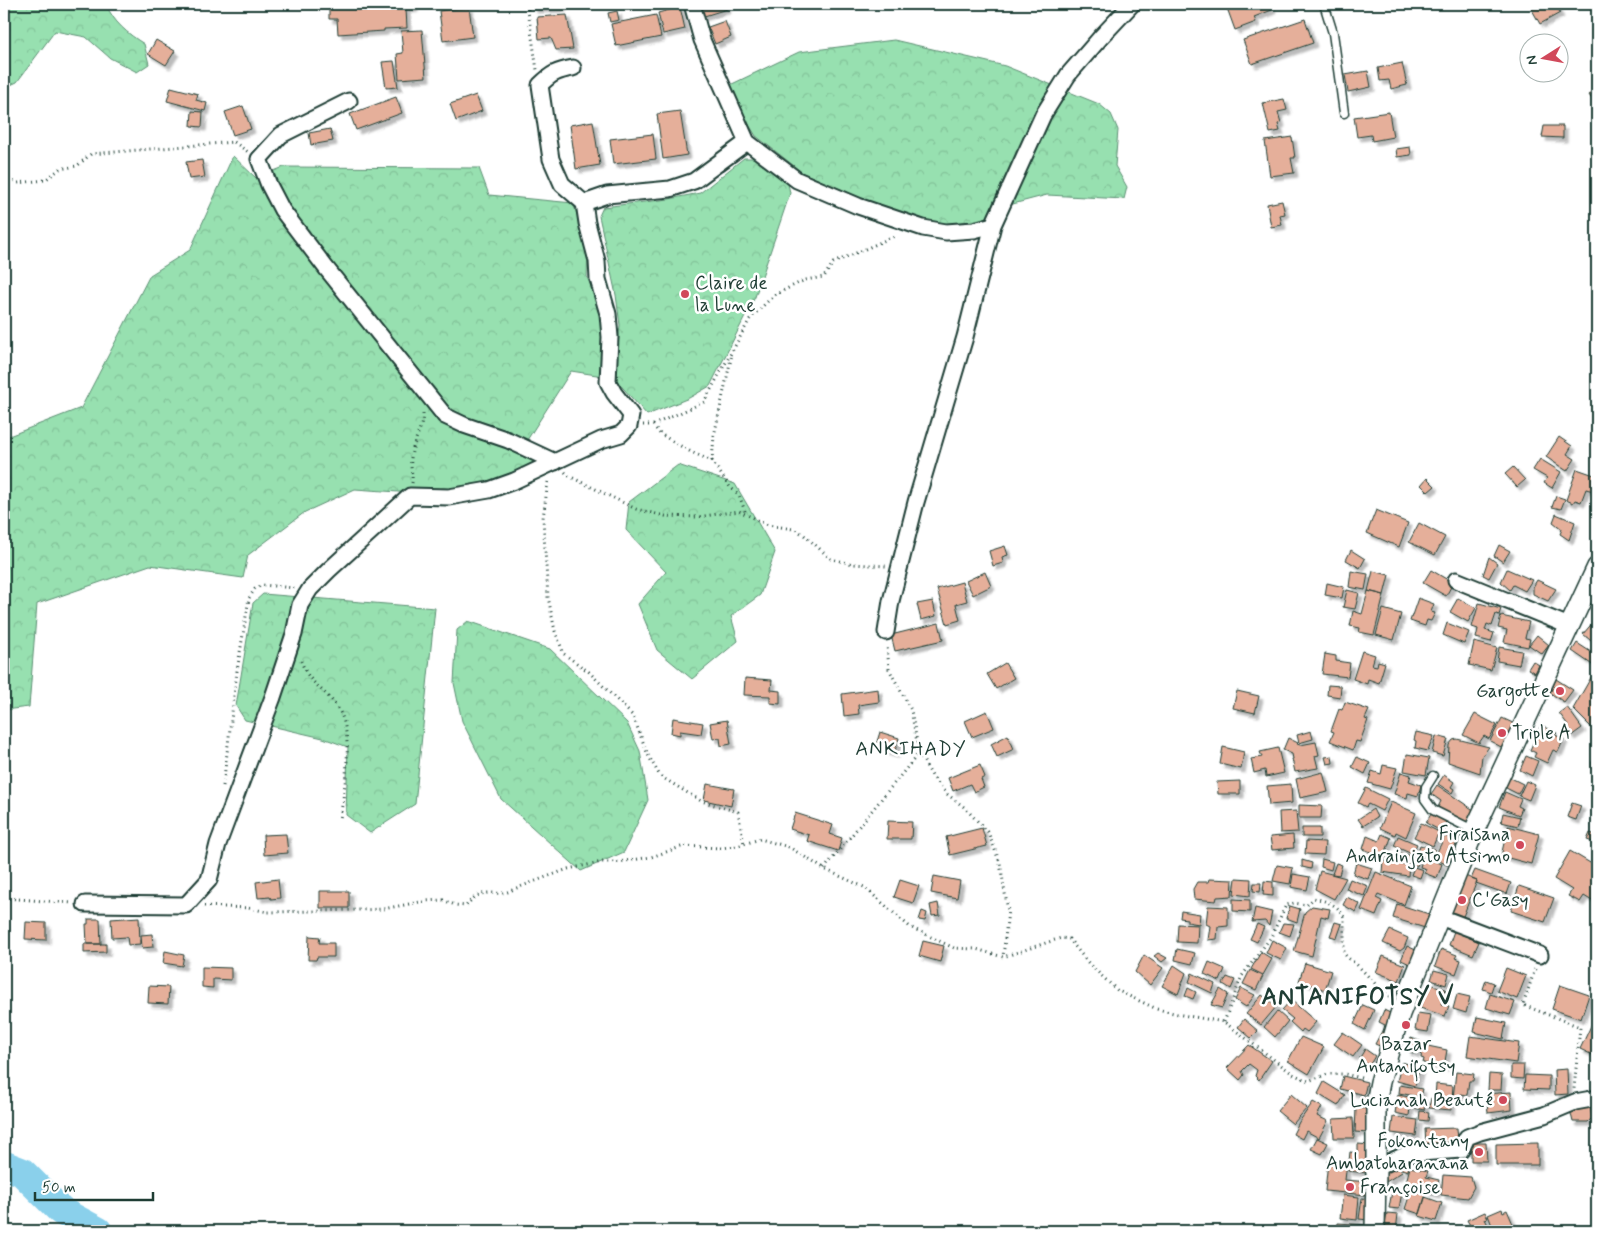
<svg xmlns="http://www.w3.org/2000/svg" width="1601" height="1235" viewBox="0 0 1601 1235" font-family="Mynerve,sans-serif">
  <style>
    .forest { fill: url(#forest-crowns); stroke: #5b8e72 }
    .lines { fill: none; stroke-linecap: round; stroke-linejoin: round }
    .river { stroke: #8ad0eb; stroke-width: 29 }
    .building { fill: #e5af9a; stroke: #1f3d34; filter: url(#shadow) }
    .service-casing { stroke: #1f3d34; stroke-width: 11 }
    .minor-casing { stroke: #1f3d34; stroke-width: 19 }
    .tertiary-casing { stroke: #1f3d34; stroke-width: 22 }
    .path { stroke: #1f3d34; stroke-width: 3; stroke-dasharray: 1 4; stroke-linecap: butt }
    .service { stroke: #fff; stroke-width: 8 }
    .minor { stroke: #fff; stroke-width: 15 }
    .tertiary { stroke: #fff; stroke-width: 19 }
    .poi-dot { fill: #d1495b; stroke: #fff; stroke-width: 2 }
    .labels { text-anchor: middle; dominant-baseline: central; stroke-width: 5; stroke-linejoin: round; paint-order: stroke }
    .poi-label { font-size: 19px; fill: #1f3d34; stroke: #fff; text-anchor: start }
    .neighbourhood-label { font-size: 20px; letter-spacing: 1px; fill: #1f3d34; stroke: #fff }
    .district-label { font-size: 24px; font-weight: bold; letter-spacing: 1px; fill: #1f3d34; stroke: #fff }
  </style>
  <defs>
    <pattern id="forest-crowns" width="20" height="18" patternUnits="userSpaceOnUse" patternTransform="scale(1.25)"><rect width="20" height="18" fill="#97e0b0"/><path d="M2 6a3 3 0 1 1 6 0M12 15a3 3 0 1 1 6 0" fill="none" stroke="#82c198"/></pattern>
    <filter id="shadow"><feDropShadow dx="4" dy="4" stdDeviation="1" flood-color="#0004"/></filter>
  </defs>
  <rect width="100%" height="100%" fill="#fff"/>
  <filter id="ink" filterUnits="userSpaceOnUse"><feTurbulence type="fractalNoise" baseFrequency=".02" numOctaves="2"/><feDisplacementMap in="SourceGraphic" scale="10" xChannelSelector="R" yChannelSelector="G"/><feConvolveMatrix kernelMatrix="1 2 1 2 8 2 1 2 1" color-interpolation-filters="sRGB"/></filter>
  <g filter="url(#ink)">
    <!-- forest -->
    <path class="forest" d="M4,4H106C113,22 128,34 144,44L149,64L137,72L110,58L86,37L55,31L17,82L4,88Z
      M894,40L1005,66L1099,104L1111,114L1118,130L1115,166L1127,187L1124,199L1047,195L1009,205L975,228H939L863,199L803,173L756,136L741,112L730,85L799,52Z
      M233,156L256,178L284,167L479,168L489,195L573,203L588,246L587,277L601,309L604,320L603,376L571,371L522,448L548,463L504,480L427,494L355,489L305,512L248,555L243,578L150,565L37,604L29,707L4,710V434L9,436L81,408L150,275L190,250Z
      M744,158H755L787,179L790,193L755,297L710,386L689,398L647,415L615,379L620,325L616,295L599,216L603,207L669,199L700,193Z
      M678,465L735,484L775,552L760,595L731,616L738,641L692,679L657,650L638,604L666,572L626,530L629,502Z
      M263,594L435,608L415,804L370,833L346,815L348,747L323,738L245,720L236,706L253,603Z
      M468,621L550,649L627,723L640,751L648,800L624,852L581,871L501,799L462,721L454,683L457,630Z"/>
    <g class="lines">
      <!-- river -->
      <path class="river" d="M4,1165L22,1172L61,1211L98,1231"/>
    </g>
    <!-- building -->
    <path class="building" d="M329,4H414V8L406,9L407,28L384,29V31L338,34L337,19H329Z
      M533,4H562V8L533,9Z
      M697,4H725L727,9L701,17Z
      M1234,4H1270L1272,10L1254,17L1256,22L1235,30L1227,8L1234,5Z
      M1539,4H1554L1560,13L1540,24L1531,8Z
      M469,7L473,37L443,41L439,11Z
      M680,7L685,29L663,34L658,13Z
      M617,11L619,20L610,22L608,13Z
      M567,15L573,49L556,50L551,38L539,39L537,17Z
      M656,15L661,37L616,46L611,24Z
      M1305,19L1313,43L1252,64L1243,40Z
      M725,21L731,37L715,44L708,27Z
      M422,30L426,77L399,79L397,54L403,53L401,31Z
      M156,40L175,51L166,65L148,54Z
      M394,61L398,87L386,88L382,62Z
      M1402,63L1407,85L1391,89L1389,80L1380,81L1378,68Z
      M1368,71L1371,87L1348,92L1345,75Z
      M1597,85V103L1596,105L1589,95Z
      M171,87L198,94L196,100L207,103L205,111L167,101Z
      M476,95L482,111L456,121L450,104Z
      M396,97L402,113L356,130L350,114Z
      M1284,99L1287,110L1278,112L1281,123L1278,124L1280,131L1270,133L1263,103Z
      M243,106L251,129L233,135L225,112Z
      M192,111L203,112L202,127L191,126Z
      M680,111L687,155L663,159L657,114Z
      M1389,112L1393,137L1372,141L1371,135L1357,137L1354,117Z
      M593,121L600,165L576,169L570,125Z
      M1544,126H1563V138L1542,137Z
      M330,129L333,141L311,145L309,133Z
      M653,134L656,159L613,164L610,139Z
      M1292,137L1295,158H1291L1294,173L1270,176L1265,141Z
      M1597,137V157L1595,155L1593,139Z
      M1410,147L1411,155L1397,157L1396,149Z
      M202,160L205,177L189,179L186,162Z
      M1282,201L1285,214L1280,215L1282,225L1271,227L1267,204Z
      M1559,437L1572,446L1567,454L1575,459L1567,471L1546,457Z
      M1540,459L1561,472L1552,488L1544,483L1547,478L1533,470Z
      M1513,467L1525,480L1517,487L1505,474Z
      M1577,469L1597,476V492L1586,489L1581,502L1575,500L1573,503L1566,500Z
      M1427,478L1435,486L1428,492L1421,485Z
      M1556,496L1565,499L1561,509L1552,507Z
      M1376,510L1408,523L1399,547L1367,533Z
      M1556,514L1575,522L1569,540L1560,534L1562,529L1553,522Z
      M1419,523L1445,537L1435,555L1409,542Z
      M1499,545L1510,551L1503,562L1494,556Z
      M1005,546L1008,555L1002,557L1003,563L993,566L989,551Z
      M1351,550L1365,559L1360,568L1346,560Z
      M1489,557L1497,563L1489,578L1483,575Z
      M1507,569L1532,580L1525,591L1513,585L1510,590L1501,582Z
      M1431,570L1453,583L1446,596L1423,583Z
      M1351,571L1368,574L1365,590L1349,587Z
      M1373,571L1389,575L1384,595L1368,591Z
      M985,572L991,586L973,595L966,581Z
      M1537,580L1556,589L1548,601L1533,594V587Z
      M962,582L967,601L956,604L960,620L947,624L937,589Z
      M1327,583L1344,587L1342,598L1325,595Z
      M1347,590L1359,593L1355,609L1343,607Z
      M1368,591L1384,595L1374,635L1359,632L1360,628L1350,626L1353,611L1362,614Z
      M1418,598L1434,604L1431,612L1435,613L1431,621L1427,620L1425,626L1410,621Z
      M1458,598L1476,608L1468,622L1450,612Z
      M933,601L936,616L921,620L917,604Z
      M1479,603L1501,609L1499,615L1496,614L1492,626L1487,624L1485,630L1494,633L1491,642L1476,638L1478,629L1472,627Z
      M1383,609L1401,614L1394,640L1376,635Z
      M1501,616L1529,622L1525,638L1530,639L1528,647L1504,642L1507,630L1498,628Z
      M1595,620L1597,622V646L1583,634Z
      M939,623L943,640L895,651L891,635Z
      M1447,623L1469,632L1464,644L1443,635Z
      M1537,635L1549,645L1542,654L1529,645Z
      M1474,642L1497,648L1491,670L1469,665Z
      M1577,643L1597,656V662L1594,666L1572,651Z
      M1499,647L1522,651L1519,665L1497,661Z
      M1362,651L1375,655L1372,665L1377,666L1378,661L1385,663L1379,683L1368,679L1367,684L1353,679Z
      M1325,654L1336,656V661L1350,663L1348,677L1322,674Z
      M1533,661L1539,665L1535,673L1528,669Z
      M1005,663L1014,678L996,689L987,674Z
      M1597,667V725L1593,729L1573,709Z
      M745,678L772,680L771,690L780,691V704L770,703V696L744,695Z
      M1556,679L1573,690L1564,702L1550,693Z
      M1328,685L1341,686L1340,697L1327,695Z
      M878,689L879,702L858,705L859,714L844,716L842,694Z
      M1237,691L1259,696L1255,713L1233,708Z
      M1345,702L1369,710L1365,719L1368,720L1360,742L1356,741L1353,750L1330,741L1334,732L1331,731L1339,709L1342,710Z
      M1567,707L1582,728L1571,736L1565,728L1568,725L1559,713Z
      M987,711L994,728L972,737L965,721Z
      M1475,714L1497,725L1489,739L1484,736L1479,743L1463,735Z
      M673,718L703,723L701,734L680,731V735L671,733Z
      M1502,718L1515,724L1503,748L1490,741Z
      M727,720L731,744L721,746L720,738L713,739L710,723Z
      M1541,725L1557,733L1555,735L1564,739L1558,752L1553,750L1547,763L1534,757L1536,753L1530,750Z
      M1311,731L1313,739L1299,743L1297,735Z
      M880,732L899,738L894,754L875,748Z
      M1416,732L1434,736L1428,751L1415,748L1416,741L1414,740Z
      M1008,735L1014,749L997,757L991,744Z
      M1436,736L1448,739L1443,756L1432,753Z
      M1288,738L1298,743L1297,744L1300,745L1316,742L1319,755L1315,756L1318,768L1295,772L1292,759H1293L1292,754L1283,750Z
      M1457,739L1489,747L1482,756L1480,773L1448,762L1449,745L1453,740Z
      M1223,747L1244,752L1241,769L1220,764Z
      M1278,748L1284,773L1266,777L1265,770L1254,773L1251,759L1262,757L1260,752Z
      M1407,754L1429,758L1426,775L1404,771Z
      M1597,755V772L1592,769V762Z
      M1332,756L1333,763L1327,764L1325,757Z
      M1526,756L1538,761L1532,776L1520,770Z
      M1357,757L1370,763L1365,774L1352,767Z
      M980,765L985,777L981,779L984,787L974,792L970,784L953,791L948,778Z
      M1383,765L1397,768L1390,789L1368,783L1372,771L1381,774Z
      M1323,772L1328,792L1300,798L1296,779Z
      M1401,772L1411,775L1409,781L1421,785L1418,796L1408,793L1407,798L1394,794Z
      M1444,775L1454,782L1451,787L1454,789L1452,793L1438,784Z
      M1509,777L1523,784L1518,794L1504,787Z
      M1240,781V794H1218L1217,782Z
      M1526,781L1535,785L1529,800L1519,796Z
      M707,784L734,789L731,806L704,800Z
      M1291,784L1292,803L1269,805L1267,786Z
      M1437,785L1475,811L1466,825L1438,807L1441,801L1431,794Z
      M1366,788L1388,799L1382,811L1368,804L1366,807L1358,803Z
      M1505,792L1521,799L1518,806L1522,808L1519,815L1499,807Z
      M1391,802L1416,813L1406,837L1396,832L1395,835L1380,828Z
      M1572,803L1581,806L1576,820L1567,817Z
      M1299,805L1322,806L1321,818H1299Z
      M1373,809L1377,817L1363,826L1358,819Z
      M1296,811L1298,832L1280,833L1279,812Z
      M795,813L833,825L830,834L842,838L838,851L807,841L809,835L790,829Z
      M1503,813L1520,817L1518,826L1501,822Z
      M1431,814L1446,822L1441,831L1426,823Z
      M888,821L912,822L911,839H887Z
      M1421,823L1439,832L1433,846L1414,837Z
      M1508,826L1539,834L1531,864L1501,856Z
      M982,828L987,846L950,855L946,837Z
      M1302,828H1320V837H1302Z
      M1590,833L1596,835L1593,842L1587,840Z
      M286,834L288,853L264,855L263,835Z
      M1382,834L1391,838L1384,857L1363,849L1367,836L1379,841Z
      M1293,835L1294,848L1272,850L1270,837Z
      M1398,836L1417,844L1412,854L1394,846Z
      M1445,836L1457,842L1447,865L1434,858Z
      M1306,841L1325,842L1324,855L1305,854Z
      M1420,845L1435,849L1432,859L1417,855Z
      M1570,851L1597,867V904L1584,896L1580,902L1568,896L1572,890L1554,879Z
      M1401,853L1419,858L1417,866L1399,861Z
      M1423,857L1442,864L1437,878L1424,873L1426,869L1420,867Z
      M1322,859L1333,862L1331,870L1321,867Z
      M1302,860L1312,863L1311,869L1302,867Z
      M1383,861L1409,865L1408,876L1382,872Z
      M1336,863L1342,865L1339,875L1332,874Z
      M1356,863L1372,868L1368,879L1353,874Z
      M1277,865L1293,868L1290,884L1273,881Z
      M1414,867L1423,870L1420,878L1411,875Z
      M1475,870L1511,883L1507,894L1476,883L1477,881L1471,879Z
      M1320,871L1346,878L1334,899L1315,889Z
      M1376,872L1411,886L1404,905L1378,894L1376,898L1382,901L1376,916L1361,910Z
      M1293,874L1310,877L1307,890L1291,887Z
      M1463,875L1477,881L1462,919L1448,914Z
      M934,876L960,881L957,898L931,893Z
      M1236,878L1251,879L1250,896L1234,894Z
      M278,879L280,898L271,899L270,897L258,898L256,882Z
      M1209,879L1233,880L1232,896L1217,897L1216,901L1194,899L1193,889L1197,882H1208Z
      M1350,879L1368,886L1364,896L1346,889Z
      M900,880L919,886L913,903L894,897Z
      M1264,881L1273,882V896L1263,895Z
      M1254,883H1261L1260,892L1253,891Z
      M1519,886L1554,898L1545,922L1511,911Z
      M320,891H349V908H320Z
      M1347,897L1360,904L1356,912L1343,905Z
      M1233,899L1250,900V912L1233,911Z
      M938,903L940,915L932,916L930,905Z
      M1397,904L1429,914L1425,928L1393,918Z
      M1208,906L1228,907V926L1218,927L1217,939L1208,940L1210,926L1206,924Z
      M1290,906L1300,909L1297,922L1286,918Z
      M1312,906L1330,909L1328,918L1321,916L1312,956L1294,951L1305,912Z
      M1255,908L1272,912L1269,926L1265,921L1252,922Z
      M922,911L927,913L925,921L919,920Z
      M1181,911L1200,914L1199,924L1187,922V919L1180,918Z
      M139,917L140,944L128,945L127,937L112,938L111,919Z
      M88,919H100L101,944H87L86,924H88Z
      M26,922L46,923V940L25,939Z
      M1335,922L1342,924L1337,938L1330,936Z
      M1283,923L1294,924L1290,936L1279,932Z
      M1178,924L1198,925L1197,943L1177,942Z
      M1257,924L1264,927L1257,942L1250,939Z
      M1390,930L1408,938L1404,948L1400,951L1383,943Z
      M1454,931L1479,942L1473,955L1449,945Z
      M152,934L153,947L142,948L141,935Z
      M309,936L320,937L319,943H334V957H317L316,960H308Z
      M1272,940L1287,948L1281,960L1266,953Z
      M923,941L944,946L940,962L919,956Z
      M84,944H106V952L84,953Z
      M1407,946L1418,951L1412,965L1401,960Z
      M1177,949L1195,953L1192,964L1175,960Z
      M1441,949L1457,955L1455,958L1461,960L1456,974L1435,966Z
      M165,951L184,955L182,966L163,963Z
      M1261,952L1272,959L1263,975L1251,969Z
      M1158,953L1167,958L1162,962L1154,956Z
      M1144,955L1163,968L1150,985L1135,972Z
      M1383,956L1405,965L1399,981L1376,972Z
      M1209,962L1225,969L1220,981L1204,974Z
      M1305,963L1331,971L1325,990L1299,981Z
      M1174,965L1186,973L1178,994L1162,986Z
      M202,967L231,968V980L213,979V988L202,987Z
      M1506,968L1526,976L1517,999L1497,991Z
      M1250,970L1263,976L1256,990L1243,984Z
      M1434,970L1449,974L1446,985L1431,980Z
      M1192,973L1215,984L1212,993L1189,982Z
      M1227,977L1235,980L1231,989L1223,984Z
      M1486,980L1494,983L1491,992L1483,989Z
      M1427,983L1446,989L1441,1004L1449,1006L1445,1016L1420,1008Z
      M1560,985L1589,995L1581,1019L1552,1009Z
      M149,986L169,987L168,1004L148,1003Z
      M1188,988L1196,992L1193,999L1185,996Z
      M1241,988L1255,995L1246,1007L1235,1000Z
      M1220,989L1228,994L1222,1008L1211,1005Z
      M1457,994L1470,997L1466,1013L1453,1009Z
      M1490,994L1515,1002L1510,1015L1486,1008Z
      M1262,995L1277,1006L1261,1025L1246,1014Z
      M1291,1000L1316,1022L1307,1032L1303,1029L1301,1032L1290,1022L1293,1019L1282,1010Z
      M1363,1005L1374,1010L1365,1030L1354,1024Z
      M1384,1010L1394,1015L1392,1035L1383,1031L1385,1025L1379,1022Z
      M1277,1011L1288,1021L1275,1037L1264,1027Z
      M1418,1013L1431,1015L1428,1032L1415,1030Z
      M1597,1013V1057L1580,1049Z
      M1477,1017L1506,1023L1503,1039L1474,1032Z
      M1244,1019L1258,1031L1251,1038L1238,1027Z
      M1382,1031L1386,1034L1384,1048L1375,1044Z
      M1343,1032L1362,1045L1353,1057L1334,1044Z
      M1470,1036L1519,1043L1516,1063L1467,1056Z
      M1301,1037L1324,1047L1309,1074L1288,1061Z
      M1411,1038L1420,1041L1416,1054L1407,1051Z
      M1249,1045L1272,1061L1259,1080L1255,1076L1257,1070L1249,1064L1242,1071L1244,1075L1240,1080L1227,1068Z
      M1423,1045L1447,1050L1444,1067L1423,1063L1424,1059L1421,1058Z
      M1365,1049L1375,1056L1369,1066L1359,1059Z
      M1402,1062L1420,1068L1415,1086L1397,1081Z
      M1511,1065H1524L1523,1079L1511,1078Z
      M1567,1069L1568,1094L1555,1095L1554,1070Z
      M1456,1072L1474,1074L1473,1081H1469L1467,1095L1461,1094V1099L1453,1098Z
      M1489,1074L1502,1075L1501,1090H1488Z
      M1525,1075L1549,1076V1090L1524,1089Z
      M1343,1076L1367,1082L1364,1095L1340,1089Z
      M1324,1082L1345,1095L1338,1106L1318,1094Z
      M1436,1084L1453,1086L1451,1110L1429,1108L1431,1098H1435Z
      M1400,1085L1422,1089L1420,1097L1399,1093Z
      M1511,1092L1512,1110L1488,1113L1486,1094Z
      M1291,1094L1307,1108L1293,1124L1277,1111Z
      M1398,1095L1426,1100L1424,1110L1410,1107L1409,1116L1395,1113Z
      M1362,1097L1374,1098L1373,1107L1362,1106Z
      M1313,1102L1322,1107L1317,1116L1328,1121L1319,1138L1306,1131L1302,1139L1293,1134L1299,1122Z
      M1590,1104L1592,1118L1588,1122H1573L1570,1110Z
      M1356,1108L1373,1109L1368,1133L1355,1132Z
      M1420,1111L1429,1112L1428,1121L1419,1120Z
      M1393,1117L1418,1120L1416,1136L1391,1133Z
      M1353,1118L1354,1138H1334L1333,1119Z
      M1457,1128L1458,1143L1426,1145L1425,1129Z
      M1317,1138L1328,1143L1322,1154L1311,1149Z
      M1471,1143H1486L1487,1161H1471Z
      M1538,1143V1165H1496V1144Z
      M1358,1144L1370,1145L1367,1173L1348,1171L1350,1152L1358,1153Z
      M1328,1161L1347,1163L1345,1180L1369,1182L1367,1195L1325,1191Z
      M1406,1162L1409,1164L1408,1171L1401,1169L1402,1164Z
      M1396,1165L1402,1172L1386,1182V1170Z
      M1410,1167L1428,1171L1426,1177L1439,1180L1436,1194L1405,1186Z
      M1443,1175L1471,1177L1474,1187L1468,1198L1441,1195Z
      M1411,1190L1426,1195L1420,1214L1405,1209Z
      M1392,1191L1402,1192L1399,1209L1389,1208Z
      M1343,1195L1359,1197L1357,1220L1340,1218Z
      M1425,1197L1442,1203L1436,1221L1419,1216Z
      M1362,1198L1370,1199L1368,1220L1359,1219Z
      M1502,1209L1503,1212L1507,1210L1516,1231H1494L1488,1215Z
      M1485,1212L1488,1218L1485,1219L1491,1231H1473L1467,1220Z
      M1387,1213L1398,1214L1396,1231H1384Z
      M1338,1223L1368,1225V1231H1337Z
      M1398,1226L1411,1228V1231H1397Z"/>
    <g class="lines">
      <defs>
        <path id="service" d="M1324,4L1333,33L1344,113
          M1433,776L1426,787L1425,799L1433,810L1473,830"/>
        <path id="minor" d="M692,4L702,40L747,142L797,180L858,206L923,228L946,232L974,230L993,225
          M349,101L281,135L259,159L269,185L282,210L326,268L445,416L464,425L508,440L555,462
          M584,203L607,195L670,189L694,181L747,142
          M1456,580L1569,626
          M886,632L891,601L916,502L965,337L993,225L1043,115L1068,75L1101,37L1132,4
          M85,904L186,905L209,880L218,844L273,697L294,634L300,605L310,589L329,570L410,496L449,497L489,490L514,481L601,440L621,434L629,426L631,415L614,393L608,382L610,337L608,314L598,279L597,261L587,223L584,203L562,184L551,159L540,85C552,73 557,71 573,68
          M1440,917L1540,955
          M1376,1168L1407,1154L1461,1150L1467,1137L1480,1132L1544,1115L1575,1102L1597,1098"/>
        <path id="tertiary" d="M1375,1231L1376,1168V1103L1380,1082L1400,1014L1474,831L1597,567"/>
      </defs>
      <!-- service casing -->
      <use href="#service" class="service-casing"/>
      <!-- minor casing -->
      <use href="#minor" class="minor-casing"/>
      <!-- tertiary casing -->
      <use href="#tertiary" class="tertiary-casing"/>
      <!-- path -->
      <path class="path" d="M528,4V11L537,70
        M4,178L18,183L45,180L60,169L77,166L91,154L234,142L248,152
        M643,425H653L704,402L750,319L774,295L805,280L824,277L833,263L897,235
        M653,425L660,434L691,452L712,461L730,487L739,495L746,514
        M712,461L714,436L732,354
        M565,472L569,476L636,509L665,516L697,517L739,511L768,525L793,529L803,534L831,559L853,564L886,566
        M548,482L543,518L548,597L555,631L564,654L589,672L633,716L648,755L660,776L701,801L738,812L744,844
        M412,483C413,475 410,467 411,459C412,443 422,430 423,414
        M301,661C303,666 306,673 310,678C320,690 333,698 340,712C354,739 344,790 340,819
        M919,753L932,776L947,794L964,807L988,832L1000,863L1008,911L1003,957
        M223,786L237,671L249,598L255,589L262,585L295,588
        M824,869L919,753L911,710L889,669L887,645
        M4,898L72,903
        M204,906L248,908L268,912L360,910L383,909L425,901L443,900L455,905L466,906C484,883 496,900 514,889L568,869L602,862H619L651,857L684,846L721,848L737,846L760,839L789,847L824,869L864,887L910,927L954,948L976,949L1003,957L1061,938L1069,939L1090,965L1118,991L1157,1009L1182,1015L1224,1022L1293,1074L1308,1081L1328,1074H1345L1365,1079
        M1535,969L1523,1005L1580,1027L1574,1089
        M1224,1022L1242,976L1271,937L1286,905L1294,903L1307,905L1314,898C1326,901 1339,905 1344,917V953C1347,958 1351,960 1356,964C1368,975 1377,988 1391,997"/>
      <!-- service -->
      <use href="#service" class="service"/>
      <!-- minor -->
      <use href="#minor" class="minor"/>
      <!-- tertiary -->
      <use href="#tertiary" class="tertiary"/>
    </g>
  </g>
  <!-- markers -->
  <g class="poi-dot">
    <circle cx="685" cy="294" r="5"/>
    <circle cx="1560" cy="691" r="5"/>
    <circle cx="1502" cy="733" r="5"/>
    <circle cx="1520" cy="845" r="5"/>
    <circle cx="1462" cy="900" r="5"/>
    <circle cx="1406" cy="1025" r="5"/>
    <circle cx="1503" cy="1100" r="5"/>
    <circle cx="1479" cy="1152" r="5"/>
    <circle cx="1350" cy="1187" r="5"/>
  </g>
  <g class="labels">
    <!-- poi labels -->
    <g class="poi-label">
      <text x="695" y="283">Claire de<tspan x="695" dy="22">la Lune</tspan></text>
      <text x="1550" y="691" text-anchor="end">Gargotte</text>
      <text x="1512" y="733">Triple A</text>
      <text x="1510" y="834" text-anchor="end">Firaisana<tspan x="1510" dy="22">Andrainjato Atsimo</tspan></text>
      <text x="1472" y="900">C'Gasy</text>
      <text x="1406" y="1044" text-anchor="middle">Bazar<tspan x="1406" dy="22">Antanifotsy</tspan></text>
      <text x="1493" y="1100" text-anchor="end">Lucianah Beauté</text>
      <text x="1469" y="1141" text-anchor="end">Fokontany<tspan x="1469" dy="22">Ambatoharanana</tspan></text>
      <text x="1360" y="1187">Françoise</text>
    </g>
    <!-- neighbourhood labels -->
    <g class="neighbourhood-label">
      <text x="911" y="749">ANKIHADY</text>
    </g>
    <!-- district labels -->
    <g class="district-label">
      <text x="1358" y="997">ANTANIFOTSY V</text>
    </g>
  </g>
  <!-- margin -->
  <rect width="1601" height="1235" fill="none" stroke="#fff" stroke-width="20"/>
  <rect x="10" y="10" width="1581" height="1215" fill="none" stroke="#1f3d34" stroke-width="2" filter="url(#ink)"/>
  <!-- north arrow -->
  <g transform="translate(1544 58) rotate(259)"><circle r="24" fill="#ffffff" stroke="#a5b1ae"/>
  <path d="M0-4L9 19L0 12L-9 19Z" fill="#d1495b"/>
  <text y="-8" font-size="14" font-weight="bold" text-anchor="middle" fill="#1f3d34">N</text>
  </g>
  <!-- scale -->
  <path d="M35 1192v8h118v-8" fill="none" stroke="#1f3d34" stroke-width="2.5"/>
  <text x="42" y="1192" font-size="15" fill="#1f3d34" stroke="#ffffff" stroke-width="4" paint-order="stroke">50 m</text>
</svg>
